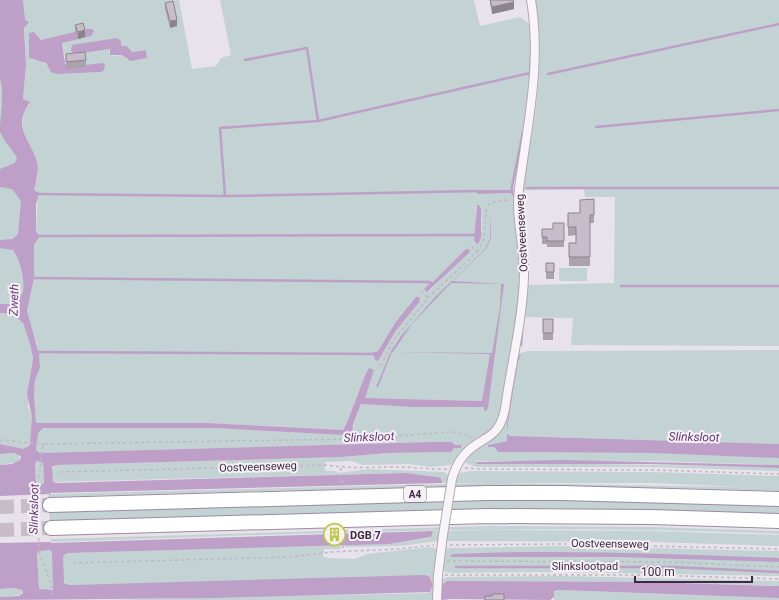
<svg xmlns="http://www.w3.org/2000/svg" width="779" height="600" viewBox="0 0 779 600" font-family="Roboto,sans-serif">
  <style>
    .green { fill: #c3d3d3; fill-rule: evenodd }
    .water { fill: #bd9fc8; fill-rule: evenodd }
    .pier { fill: #e8e2ea }
    .lines { fill: none; stroke-linecap: round; stroke-linejoin: round }
    .stream { stroke: #bd9fc8; stroke-width: 2.5 }
    .highway-tunnel { stroke: #c6bdc8; stroke-width: 14; stroke-dasharray: 14 7; stroke-linecap: butt }
    .street-casing { stroke: #b2a7b4; stroke-width: 10 }
    .highway-casing { stroke: #9c8aa0; stroke-width: 16 }
    .path { stroke: #c0b8c1; stroke-width: 1.5; stroke-dasharray: 3 3; stroke-linecap: butt }
    .street { stroke: #f8f4f8; stroke-width: 8 }
    .highway { stroke: #fff; stroke-width: 14 }
    .street-bridge-casing { stroke: #b2a7b4; stroke-width: 10; stroke-linecap: butt }
    .path-bridge { stroke: #c0b8c1; stroke-width: 1.5; stroke-dasharray: 3 3; stroke-linecap: butt }
    .street-bridge { stroke: #f8f4f8; stroke-width: 8 }
    .wall { fill: #aba2ad }
    .shaded-wall { fill: #8b848d }
    .building { fill: #c7bcc9; stroke: #8b848d }
    .labels { text-anchor: middle; dominant-baseline: central; stroke-width: 4; stroke-linejoin: round; paint-order: stroke }
    .shield { fill: #f6f1f7; stroke: #756678; stroke-width: 1 }
    .shield-label { font-size: 10px; font-weight: bold; fill: #3e2b41 }
    .street-label { font-size: 11px; fill: #3e2b41; stroke: #f6f1f7 }
    .poi-label { font-size: 11px; font-weight: bold; fill: #3e2b41; stroke: #f6f1f7; text-anchor: start }
    .water-label { font-size: 12px; font-style: italic; fill: #653773; stroke: #f6f1f7 }
  </style>
  <rect width="100%" height="100%" fill="#e8e2ea"/>
  <!-- green -->
  <path class="green" d="M0,0H10L23,171L25,292L21,308L0,309Z
    M23,0H179L192,69L216,66L221,58L231,55L220,0H474L480,26L520,17L530,25C532,81 524,136 511,190H476L478,194L512,193L514,198L513,189H517L514,199L523,271L504,406L498,422L487,433L468,445L451,465L430,467L409,464L362,465L353,461L325,462V471H335L339,473L368,469L444,472L450,476L447,483H442L438,477L405,473L53,482L51,470L56,465L341,457L388,453L451,452L454,448L461,447V445H455L452,442H432L40,453L36,450L38,432L42,428H213L344,435L351,434L361,404L411,407H484L482,401L364,398L374,370L369,368L357,395L347,427L343,430L207,423H36L34,394L35,380L40,368L37,344L29,322L27,311L34,278V245L40,236L36,233C36,221 38,209 37,198C37,195 34,192 34,190C34,185 38,180 38,175C38,146 10,132 30,102L23,100L26,65ZM87,29H92L62,43L67,67L101,72L58,74C44,69 51,60 31,60L34,32L41,40ZM117,38L121,46H127L132,52L146,50L147,58L127,60L122,55L112,56L109,53L110,49L72,45ZM478,205C484,209 482,238 478,245L474,242L476,232V207ZM470,251L428,292L425,290L429,285L426,280L433,282L452,265ZM417,297L420,301L395,332L378,361L375,360L374,356L371,355V353L378,351L395,323Z
    M535,0H779V346L571,345L573,318L521,317L525,285L614,283L615,197H585L584,189L521,190C534,129 547,62 535,0Z
    M559,268H587V281H559Z
    M0,313L12,314L23,323L30,344L33,358L29,379L28,406L32,417V428L31,444L26,450L0,452Z
    M779,350V444L510,436L507,431L517,369L507,424V441L488,446L494,447L498,452L652,453L771,457L779,458V465L652,461H476L477,464C578,463 678,465 779,468V471L652,467H476L466,463V459L471,452L493,438L517,356L520,353L529,351Z
    M14,453L20,455L19,462L0,465V454Z
    M37,461L43,462L44,484L39,486L36,484L35,463Z
    M472,471L652,472L779,476V491C536,482 293,490 50,497V494L487,483L741,487L652,483H456L459,473Z
    M488,500H562L779,505V515L413,511L51,521L50,511Z
    M488,526L651,527L779,531V534C536,523 294,534 51,542V539Z
    M488,530L651,531L779,535V546L651,542L446,541L447,531Z
    M433,531H440L438,541L400,546L345,547V545L389,544L429,538Z
    M340,545L341,549H324L323,556L327,558L355,559L367,554L430,547L435,548L438,552L434,600H100L429,593L433,586L431,578L427,576L69,585L65,584L63,577V555L67,553Z
    M562,546L779,551V576L562,572L449,573L445,572L442,566L445,549L450,548Z
    M50,550L52,552L54,589L40,591L39,589L37,553L40,551Z
    M562,576L776,581H779V586L650,582L447,581L441,585L442,600H439L441,580L447,577Z
    M19,588L22,590L21,595L0,597V589Z
    M560,590L779,598V600H554V592Z"/>
  <!-- water -->
  <path class="water" d="M0,0H23L25,20L29,22L24,28L26,65L23,99L30,102C14,125 26,135 35,156C40,167 37,179 34,190L39,193L36,204V232L40,236L34,245V278L27,311L39,354L40,368L35,380L34,394L36,423H207L343,430C347,427 362,379 369,368L374,370L365,398L482,401L490,354L392,352L378,387H376L391,351L401,336L436,296L485,249L490,238V212L491,238L486,249L452,281L504,284L488,408L486,411L484,410V407H411L361,404L353,425L352,433L344,435L213,428H43L38,433L36,450L40,453L432,442H452L455,445H461V448H454L451,452L388,453L341,457L56,465L52,467L53,482L58,483L405,473L438,477L441,479L442,483L50,493L51,543L433,531L431,537L389,544L67,553L63,556L64,583L69,585L425,575L430,577L433,585L430,592L214,598L0,600V597L19,596L23,593L22,590L15,588L0,589V465L12,464L20,460L21,456L14,453L0,454V444L24,449L30,445L32,417L27,394L33,358L30,344L23,323L16,317L12,314L0,313V304H13C17,301 22,296 23,291C25,280 20,259 13,250L0,248V240L13,239L18,234L21,201L12,189L0,187V169L15,163L17,157C13,151 1,137 0,131C0,115 5,93 0,79ZM451,283L501,284L500,307L492,353L393,352L412,324ZM37,461L43,463L44,483L39,486L36,484L35,463ZM40,551L50,550L52,552L53,590L39,589L37,553Z
    M87,29H92L94,31L91,36L62,43L65,63L67,67L103,63L105,65L104,70L101,72L57,74L51,72L46,63L29,58V33L34,32L41,40Z
    M117,38L121,41V46H127L132,52L146,50L147,58L130,61L122,55H110V49L75,54L71,51L72,45L77,44Z
    M511,188L513,189L514,198L511,193L478,194L476,192V190H511Z
    M477,205H479L481,209V237L478,245L474,241Z
    M466,249L470,250L469,253L427,292L424,289L429,284L426,280L433,282Z
    M416,297H419L420,301L395,332L378,361L375,360L374,356L371,355V353L378,351L395,323Z
    M529,354L521,355L518,361L508,424L507,433L510,436L779,444V458L652,453L498,452L494,447H488V445L507,441V424L518,358L520,355Z
    M562,460L779,465V468L652,464H477L476,462Z
    M452,554C560,549 670,554 779,558V562L618,557H452L450,556Z
    M447,581L650,582L771,586H779V598L560,590L554,591V597L550,600L451,599L442,600L441,585Z"/>
  <!-- pier -->
  <path class="pier" d="M49,494L51,542L0,543V496Z"/>
  <g class="lines">
    <!-- stream -->
    <path class="stream" d="M548,74L779,24
      M530,77L531,59
      M318,121L530,73
      M596,127L779,110
      M527,188H779
      M511,192L523,132
      M37,194L225,196L478,191
      M225,196L220,128L318,121L307,48L245,60
      M40,236L478,235
      M34,278L429,282
      M621,286H779
      M521,345L522,330
      M39,352L374,354
      M456,567H671L779,572"/>
    <!-- highway-tunnel -->
    <path class="highway-tunnel" d="M0,507L50,505
      M0,530L51,528"/>
    <defs>
      <path id="street" d="M452,479C456,464 464,452 477,444C484,439 492,436 497,429C503,421 505,411 506,402C512,362 523,316 524,276C525,248 515,217 519,189C527,126 542,64 531,0
        M437,600L438,575L443,535"/>
      <path id="highway" d="M50,505L487,493H562L779,499
        M51,528L488,516L651,517L779,521"/>
    </defs>
    <!-- street casing -->
    <use href="#street" class="street-casing"/>
    <!-- highway casing -->
    <use href="#highway" class="highway-casing"/>
    <!-- path -->
    <path class="path" d="M477,252C491,233 481,218 489,204L497,201L511,200
      M428,298L477,252L469,244
      M381,366L393,341L428,298L418,289
      M0,440L44,444
      M341,468V486
      M465,468L476,469L652,470L779,474
      M60,472L327,465C351,469 375,467 398,467C415,467 431,470 448,469
      M341,482H345V486
      M37,484L41,467V452L44,444L355,439L451,432L468,435L471,438
      M342,533L343,551
      M342,536H346V532
      M450,545L562,544L779,549
      M39,552L51,585L52,600
      M447,561L671,562L779,567
      M73,563L289,557L331,552L399,549L434,545
      M445,575H650L779,579"/>
    <!-- street -->
    <use href="#street" class="street"/>
    <!-- highway -->
    <use href="#highway" class="highway"/>
    <defs>
      <path id="street-bridge" d="M443,535L452,479"/>
    </defs>
    <!-- street-bridge casing -->
    <use href="#street-bridge" class="street-bridge-casing"/>
    <!-- path-bridge -->
    <path class="path-bridge" d="M37,484L39,552"/>
    <!-- street-bridge -->
    <use href="#street-bridge" class="street-bridge"/>
  </g>
  <!-- wall -->
  <path class="wall" d="M490,0H513L514,9L492,14L490,3Z
    M165,3L177,26L170,28L165,9Z
    M75,25L85,37L78,39L75,31Z
    M66,54L86,60V67L66,69Z
    M594,199V223H590V266H569V243H576V235L568,236V213H580Z
    M564,223V247H547V244H542V229H553Z
    M546,263H554V279H546Z
    M543,319H553V340H543Z"/>
  <!-- shaded-wall -->
  <path class="shaded-wall" d="M514,2V9L492,14V7Z
    M177,20V26L170,28V21Z
    M85,30V37L78,39V32Z"/>
  <!-- building -->
  <path class="building" d="M490,0H513L514,2L492,7Z
    M173,1L177,20L170,21L165,3Z
    M83,23L85,30L78,32L75,25Z
    M85,52L86,60L66,62V54Z
    M594,199V215H590V257H569V243H576V227H568V213H580V200Z
    M553,223H564V241H547V237H542V229H553Z
    M546,263H554V272H546Z
    M543,319H553V333H543Z
    M492,594H504V600H485V596H492Z"/>
  <!-- icons -->
  <defs>
    <symbol id="building-ring" viewBox="-11 -11 22 22"><circle r="9.5" fill="#f6f1f7" stroke="#bfc84e" stroke-width="1.5"/><path d="M-4-6H4V6H1V3H-1V6H-4ZM-2.5-4.3h1.7v1.8h-1.7ZM.8-4.3h1.7v1.8H.8ZM-2.5-1h1.7V.8h-1.7ZM.8-1h1.7V.8H.8Z" fill="#bfc84e"/></symbol>
  </defs>
  <g fill-rule="evenodd">
    <use href="#building-ring" x="322" y="522" width="25" height="25"/>
  </g>
  <g class="labels">
    <!-- shield labels -->
    <rect class="shield" x="404" y="486" width="22" height="16" rx="3"/>
    <g class="shield-label">
      <text x="415" y="494">A4</text>
    </g>
    <!-- street labels -->
    <g class="street-label">
      <text transform="translate(522 233) rotate(-93)">Oostveenseweg</text>
      <text transform="translate(258 467) rotate(-2)">Oostveenseweg</text>
      <text transform="translate(610 544) rotate(1)">Oostveenseweg</text>
      <text x="585" y="566">Slinkslootpad</text>
    </g>
    <!-- poi labels -->
    <g class="poi-label">
      <text x="350" y="535">DGB 7</text>
    </g>
    <!-- water labels -->
    <g class="water-label">
      <text transform="translate(14 300) rotate(-88)">Zweth</text>
      <text transform="translate(369 437) rotate(-2)">Slinksloot</text>
      <text transform="translate(694 437) rotate(1)">Slinksloot</text>
      <text transform="translate(34 509) rotate(-89)">Slinksloot</text>
    </g>
  </g>
  <!-- scale -->
  <path d="M635 576v6h117v-6" fill="none" stroke="#3e2b41" stroke-width="2"/>
  <text x="641" y="576" font-size="12" fill="#3e2b41" stroke="#f6f1f7" stroke-width="3" paint-order="stroke">100 m</text>
</svg>
